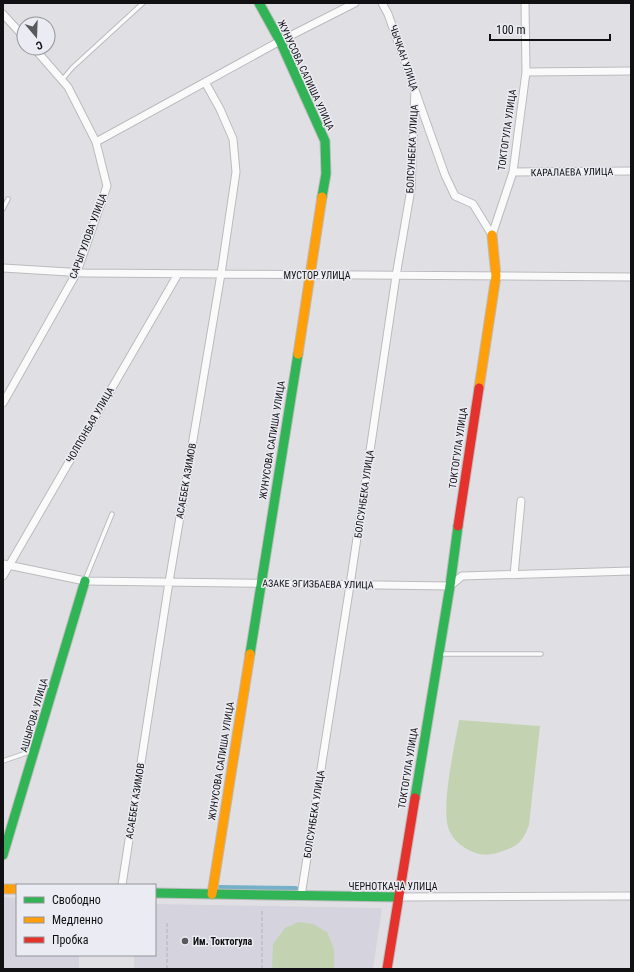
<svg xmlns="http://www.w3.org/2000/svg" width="634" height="972" viewBox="0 0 634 972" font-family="'Roboto Condensed',sans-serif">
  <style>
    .built { fill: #d5d4de }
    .green { fill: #c3d3b1 }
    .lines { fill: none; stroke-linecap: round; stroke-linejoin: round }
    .canal { stroke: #75b0c9; stroke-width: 8 }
    .lane-casing { stroke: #bbbbbe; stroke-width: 5.5 }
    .street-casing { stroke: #bbbbbe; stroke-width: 9 }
    .fast-casing { stroke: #bbbbbe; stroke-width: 11 }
    .slow-casing { stroke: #bbbbbe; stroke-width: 11 }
    .jam-casing { stroke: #bbbbbe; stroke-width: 11 }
    .path { stroke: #bfbfbf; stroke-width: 1.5; stroke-dasharray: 4 2; stroke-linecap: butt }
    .lane { stroke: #fafafb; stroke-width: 3.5 }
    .street { stroke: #fafafb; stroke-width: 7 }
    .fast { stroke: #30b455; stroke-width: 9 }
    .slow { stroke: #ff9f0a; stroke-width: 9 }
    .jam { stroke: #e5322d; stroke-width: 9 }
    .poi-dot { fill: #59595c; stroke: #ebebf3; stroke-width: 1.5 }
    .labels { text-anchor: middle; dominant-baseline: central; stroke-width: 3; stroke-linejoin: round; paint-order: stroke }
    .street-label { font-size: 10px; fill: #111113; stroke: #ebebf3 }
    .poi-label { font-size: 10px; font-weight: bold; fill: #111113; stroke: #ebebf3; text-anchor: start }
  </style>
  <rect width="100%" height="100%" fill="#e0e0e4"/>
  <!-- built -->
  <path class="built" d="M3,897L17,898V955H79V969H3Z
    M155,904L382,908L373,969H134V955H155Z"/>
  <!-- green -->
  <path class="green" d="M459,720L540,726L529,825C522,844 516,847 497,853C486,856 477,855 467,849C461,846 453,839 450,832C439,813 455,744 459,720Z
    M299,922L313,924L327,932L334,949V969H272L273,944L285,928Z"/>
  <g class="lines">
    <!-- canal -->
    <path class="canal" d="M220,889L295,890"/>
    <defs>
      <path id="lane" d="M62,80L72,68L143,3
        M3,209L8,199
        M85,580L112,514
        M439,654H541
        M3,761L32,751"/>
      <path id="street" d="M382,3L388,14L445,175L455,196L473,204L492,235
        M3,14L24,37
        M526,72L631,71
        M96,142L280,41L355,3
        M513,172L631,171
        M492,235L513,172L526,72L525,3
        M3,268L85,273L631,277
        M3,403L77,272L107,186L96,142L68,87L34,48
        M3,564L85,581L450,586L462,576L631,571
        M514,575L521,501
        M3,576L178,274
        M122,885L169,582L221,274L236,172L233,139L220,109L205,82
        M301,896L350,585L396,276L411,189L415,89
        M398,897L631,896"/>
      <path id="fast" d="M259,3L280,41L325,141L326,174L322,197
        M250,654L298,354
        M415,798L450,586L458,526
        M3,855L85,581
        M155,893L398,897"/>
      <path id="slow" d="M298,354L322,197
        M479,388L496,276L492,235
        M3,889H17
        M212,894L250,654"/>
      <path id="jam" d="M458,526L479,388
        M387,969L415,798"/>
    </defs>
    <!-- lane casing -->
    <use href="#lane" class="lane-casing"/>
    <!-- street casing -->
    <use href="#street" class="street-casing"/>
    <!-- fast casing -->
    <use href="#fast" class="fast-casing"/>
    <!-- slow casing -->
    <use href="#slow" class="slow-casing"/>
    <!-- jam casing -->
    <use href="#jam" class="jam-casing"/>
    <!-- path -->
    <path class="path" d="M167,969V921
      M262,969V909"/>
    <!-- lane -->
    <use href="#lane" class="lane"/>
    <!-- street -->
    <use href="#street" class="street"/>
    <!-- fast -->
    <use href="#fast" class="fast"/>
    <!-- slow -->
    <use href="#slow" class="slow"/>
    <!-- jam -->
    <use href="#jam" class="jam"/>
  </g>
  <!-- markers -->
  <circle class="poi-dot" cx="185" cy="941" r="4"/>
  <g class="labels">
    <!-- street labels -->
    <g class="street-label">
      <text transform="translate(404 58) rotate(71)">ЧЫЧКАН УЛИЦА</text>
      <text transform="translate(306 75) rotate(65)">ЖУНУСОВА САПИША УЛИЦА</text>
      <text transform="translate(507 130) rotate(-82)">ТОКТОГУЛА УЛИЦА</text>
      <text transform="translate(412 149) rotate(-87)">БОЛСУНБЕКА УЛИЦА</text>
      <text transform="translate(572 172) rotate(-1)">КАРАЛАЕВА УЛИЦА</text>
      <text transform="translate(88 236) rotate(-70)">САРЫГУЛОВА УЛИЦА</text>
      <text x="317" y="275">МУСТОР УЛИЦА</text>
      <text transform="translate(90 425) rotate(-60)">ЧОЛПОНБАЯ УЛИЦА</text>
      <text transform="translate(272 440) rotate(-81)">ЖУНУСОВА САПИША УЛИЦА</text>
      <text transform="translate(458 448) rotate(-82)">ТОКТОГУЛА УЛИЦА</text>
      <text transform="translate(186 481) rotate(-80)">АСАЕБЕК АЗИМОВ</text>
      <text transform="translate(364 494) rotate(-82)">БОЛСУНБЕКА УЛИЦА</text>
      <text transform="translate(318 584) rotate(1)">АЗАКЕ ЭГИЗБАЕВА УЛИЦА</text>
      <text transform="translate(34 715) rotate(-74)">АШЫРОВА УЛИЦА</text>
      <text transform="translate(221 761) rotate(-81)">ЖУНУСОВА САПИША УЛИЦА</text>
      <text transform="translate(408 768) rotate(-81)">ТОКТОГУЛА УЛИЦА</text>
      <text transform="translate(135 801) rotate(-81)">АСАЕБЕК АЗИМОВ</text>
      <text transform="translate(314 814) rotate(-81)">БОЛСУНБЕКА УЛИЦА</text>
      <text x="393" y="886">ЧЕРНОТКАЧА УЛИЦА</text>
    </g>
    <!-- poi labels -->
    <g class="poi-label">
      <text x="193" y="941">Им. Токтогула</text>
    </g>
  </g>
  <!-- border -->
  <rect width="634" height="972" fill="none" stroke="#111113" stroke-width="8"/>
  <!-- legend -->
  <rect x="16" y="884" width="140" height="72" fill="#ebebf3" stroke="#949499"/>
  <rect x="24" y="897" width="20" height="6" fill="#30b455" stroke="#949499"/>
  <text x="52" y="904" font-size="12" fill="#111113">Свободно</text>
  <rect x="24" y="917" width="20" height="6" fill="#ff9f0a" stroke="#949499"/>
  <text x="52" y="924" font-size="12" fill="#111113">Медленно</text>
  <rect x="24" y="937" width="20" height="6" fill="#e5322d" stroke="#949499"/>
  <text x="52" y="944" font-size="12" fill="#111113">Пробка</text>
  <!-- north arrow -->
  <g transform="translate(36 36) rotate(161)"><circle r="19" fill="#ebebf3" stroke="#949499"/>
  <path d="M0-3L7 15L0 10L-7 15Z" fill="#59595c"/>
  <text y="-6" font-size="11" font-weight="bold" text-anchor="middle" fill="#111113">С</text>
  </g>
  <!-- scale -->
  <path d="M490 34v6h120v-6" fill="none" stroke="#111113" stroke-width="2"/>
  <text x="496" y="34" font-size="12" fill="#111113" stroke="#ebebf3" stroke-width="3" paint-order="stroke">100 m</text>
</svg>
